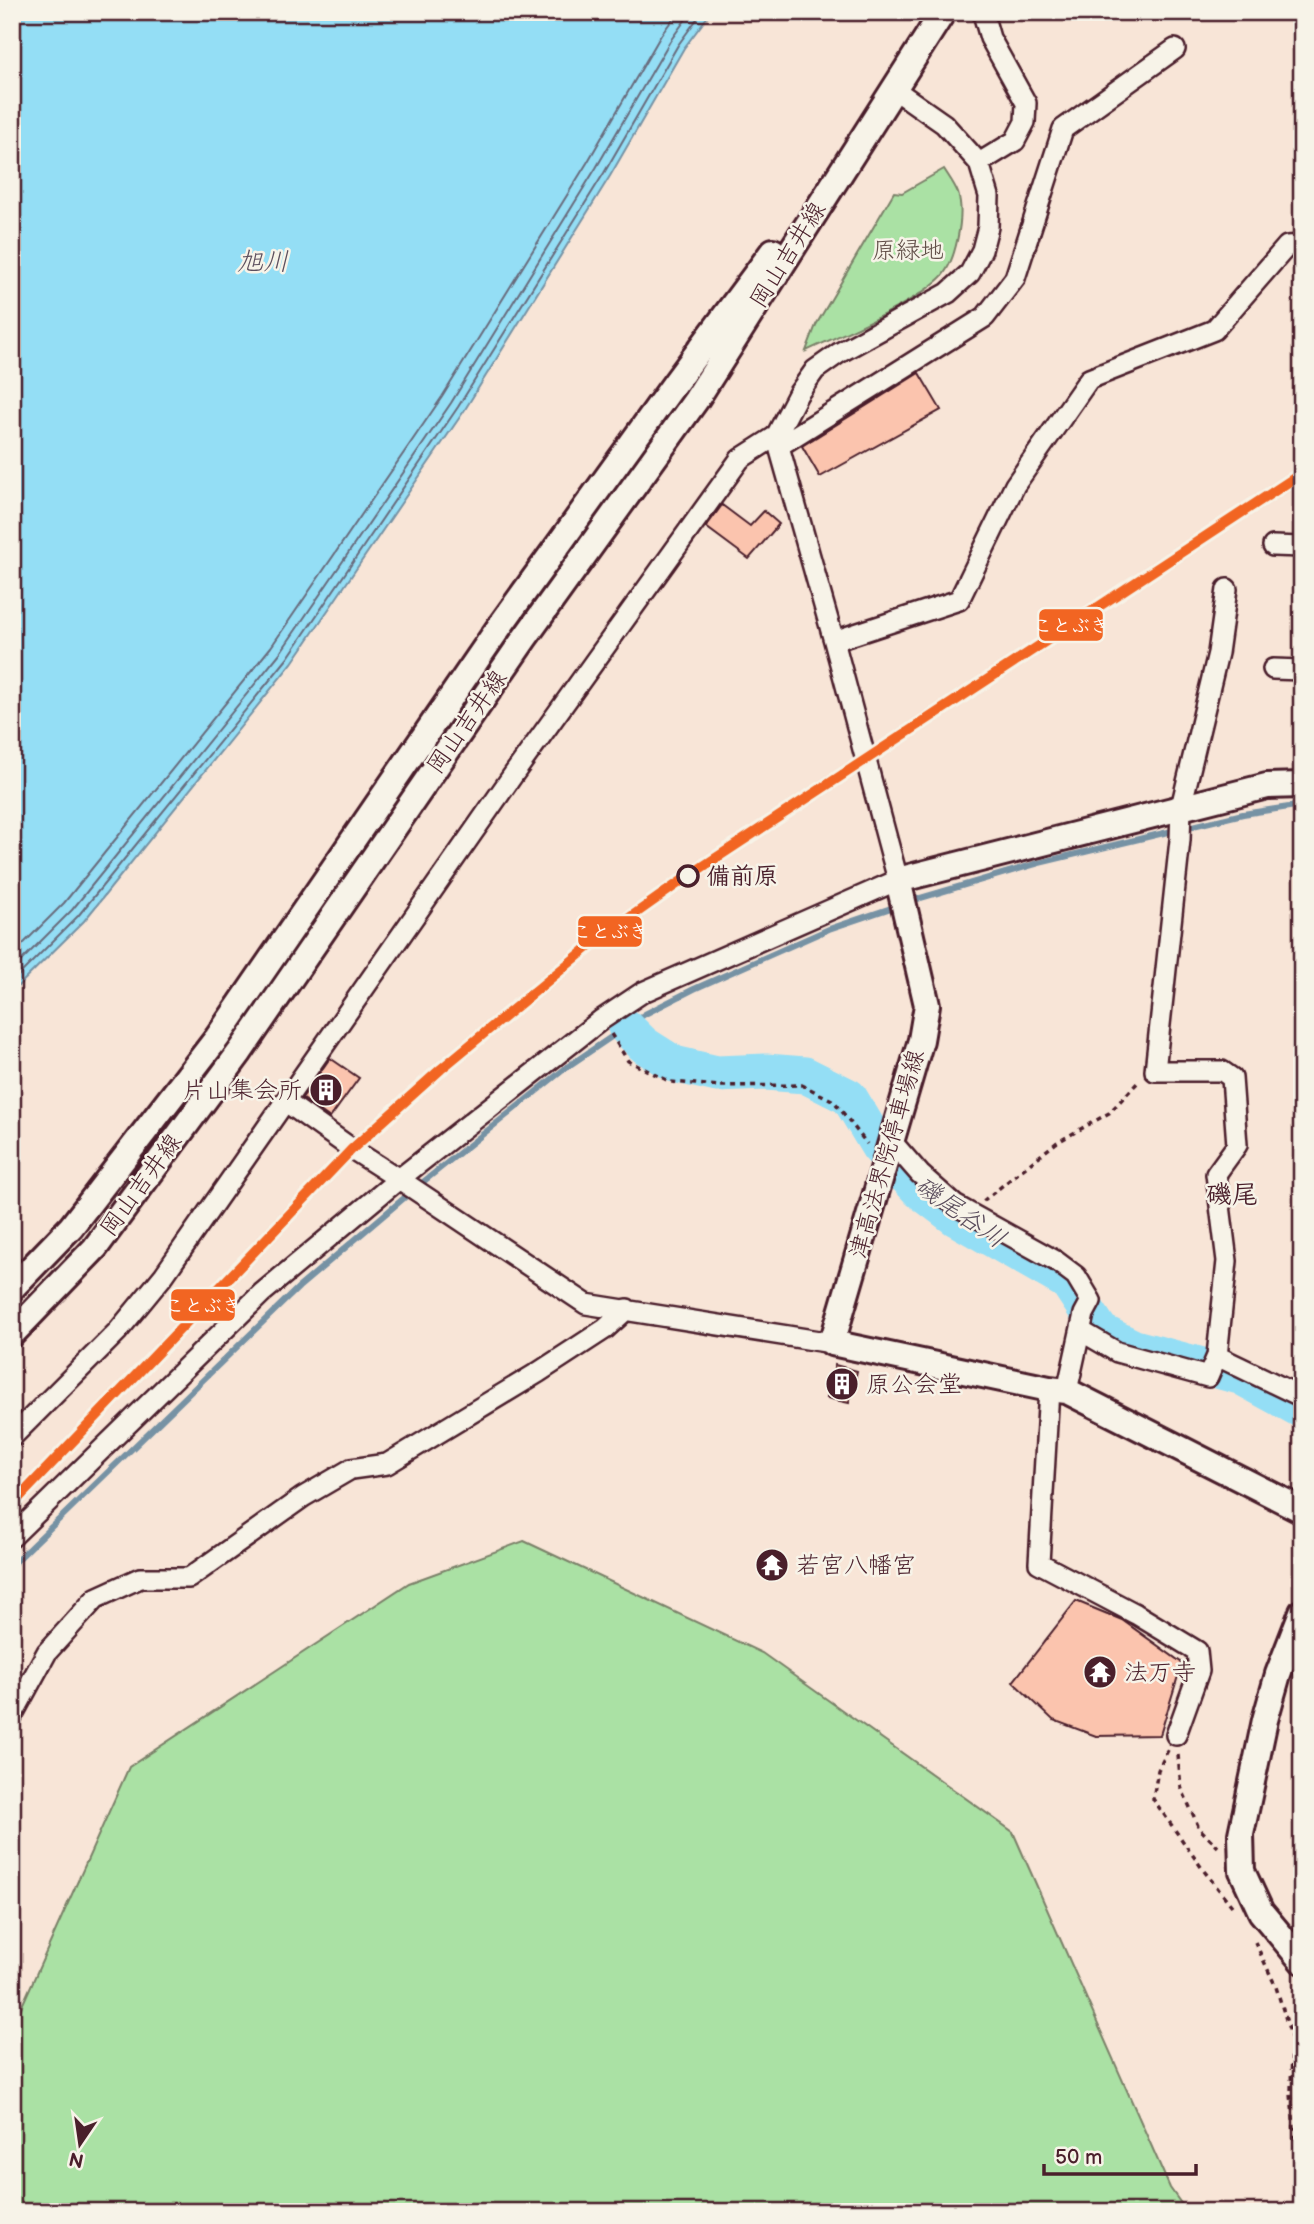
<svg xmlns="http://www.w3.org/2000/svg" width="1314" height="2224" viewBox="0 0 1314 2224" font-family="'Balsamiq Sans','Klee One',sans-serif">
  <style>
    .green { fill: #aae1a4; stroke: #7a8068; stroke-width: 2 }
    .water { fill: #94def5; stroke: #7692a4; stroke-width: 2 }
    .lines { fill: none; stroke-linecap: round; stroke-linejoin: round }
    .shore { stroke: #686b7c; stroke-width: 2 }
    .stream { stroke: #7692a4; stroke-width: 6 }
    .river { stroke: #94def5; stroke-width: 37 }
    .building { fill: #fbc4ae; stroke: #4a1f2b; stroke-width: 2 }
    .minor-casing { stroke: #4a1f2b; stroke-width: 24 }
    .major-casing { stroke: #4a1f2b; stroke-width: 30 }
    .path { stroke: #4a1f2b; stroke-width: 3.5; stroke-dasharray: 5 5; stroke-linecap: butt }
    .minor { stroke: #f7f3e8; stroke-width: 19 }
    .major { stroke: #f7f3e8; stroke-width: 24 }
    .rail-1-casing { stroke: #f7f3e8; stroke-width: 16 }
    .rail-1 { stroke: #f26522; stroke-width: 10 }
    .stop-dot { fill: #f7f3e8; stroke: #4a1f2b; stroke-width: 3.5 }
    .labels { text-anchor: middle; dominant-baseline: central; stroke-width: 5; stroke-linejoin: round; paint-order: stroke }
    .park-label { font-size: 24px; fill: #625049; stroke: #f7f3e8 }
    .street-label { font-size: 24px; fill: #4a1f2b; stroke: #f7f3e8 }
    .stop-label { font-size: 24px; font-weight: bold; fill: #4a1f2b; stroke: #f7f3e8; text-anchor: start }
    .poi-label { font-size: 24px; fill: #4a1f2b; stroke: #f7f3e8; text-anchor: start }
    .water-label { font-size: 26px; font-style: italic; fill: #5c4f5e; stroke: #f7f3e8 }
    .neighbourhood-label { font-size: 26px; font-weight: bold; fill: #4a1f2b; stroke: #f7f3e8 }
    .line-badge { stroke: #f7f3e8; stroke-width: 2.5 }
    .badge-label { font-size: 19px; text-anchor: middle; font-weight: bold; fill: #fff }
  </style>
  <rect width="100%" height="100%" fill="#f8e5d7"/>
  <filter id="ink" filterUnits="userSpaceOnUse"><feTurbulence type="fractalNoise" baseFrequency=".0143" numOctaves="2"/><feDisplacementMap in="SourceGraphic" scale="14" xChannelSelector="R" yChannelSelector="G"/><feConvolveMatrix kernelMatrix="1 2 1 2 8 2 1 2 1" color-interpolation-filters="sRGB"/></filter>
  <g filter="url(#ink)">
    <!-- green -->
    <path class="green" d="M944,169C949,177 955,185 958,193C965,215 956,264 939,279C907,308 846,332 806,351L816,325L894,192L902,193Z
      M524,1541L762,1653L1013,1832L1170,2188L1187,2212H12V2028L129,1767L409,1583Z"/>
    <!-- water -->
    <path class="water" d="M12,12H711L684,48L610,176L464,411L292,663L84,921L12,992Z"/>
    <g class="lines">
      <!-- shore -->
      <path class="shore" d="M12,955L64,903L271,647L442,397L587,163L661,35L678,12
        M12,970L72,910L280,653L451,403L596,168L670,41L691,12
        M12,982L78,916L287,659L458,407L604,173L678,45L702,12"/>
      <!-- stream -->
      <path class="stream" d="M907,902L1039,863L1243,814L1302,805
        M12,1565L299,1287L423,1182L567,1067L645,1014L694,989L829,929L897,906"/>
      <!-- river -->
      <path class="river" d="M626,1027L644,1045L674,1064L717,1074L766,1072L805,1075L849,1097L879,1147L919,1190L956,1218L1068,1282L1101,1332L1134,1348L1240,1376L1302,1410"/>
    </g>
    <!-- building -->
    <path class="building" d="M919,373L941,410L820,477L802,446Z
      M722,505L750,526L764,511L779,524L749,559L706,527Z
      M330,1058L359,1078L330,1118L302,1098Z
      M835,1365L857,1371L849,1403L827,1398Z
      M1076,1601L1122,1620L1182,1663L1160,1735L1096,1736L1053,1720L1013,1682Z"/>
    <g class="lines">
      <defs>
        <path id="minor" d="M979,163L1015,141L1025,122L1026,103L990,38L984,17L986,12
          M779,446L985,317L1015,278L1063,129L1175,49
          M1273,546L1302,547
          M834,641L959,600L1015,485L1089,379L1214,330L1287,246L1302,245
          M1273,669L1302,670
          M286,1102L352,1149L399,1179L586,1304L832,1343
          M892,1142L920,1174L955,1205L1056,1261L1076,1276L1091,1301L1084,1314L1067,1391
          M1081,1331L1117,1352L1208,1377L1217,1356L1227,1261L1216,1174L1237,1145L1232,1078L1222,1071H1155L1180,840L1181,807L1218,653L1227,589
          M1217,1356L1302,1397
          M1049,1389L1039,1563L1136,1614L1197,1651L1199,1671L1176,1735
          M12,1437L118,1331L164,1275L513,775L740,459L776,436L798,394L815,370L839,353L948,293L970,273L982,250L988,227L989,196L979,163L944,124L894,89
          M12,1537L262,1293L399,1179L601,1020L643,992L898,880L834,641L776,436
          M12,1716L47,1652L96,1598L140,1578H189L303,1497L351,1469L387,1464L539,1372L605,1329L627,1309"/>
        <path id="major" d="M1302,785L1267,786L898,880L927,1005L921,1040L832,1343L1049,1389L1067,1391L1302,1510
          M12,1288L71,1227L217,1038L502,623L675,383L773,251
          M12,1334L95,1248L240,1052L524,639L696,400L943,12
          M1302,1612L1278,1674L1265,1720L1241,1834L1242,1871L1261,1912L1302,1961"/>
      </defs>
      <!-- minor casing -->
      <use href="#minor" class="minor-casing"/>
      <!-- major casing -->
      <use href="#major" class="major-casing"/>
      <!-- path -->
      <path class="path" d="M611,1034L628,1061L671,1082L719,1086L802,1085L834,1101L867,1144
        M983,1201L1056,1143L1109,1113L1140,1080
        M1168,1750L1158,1770L1153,1799L1204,1871L1232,1906
        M1178,1755L1181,1787L1199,1828L1218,1847
        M1255,1942L1276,1987L1292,2039L1291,2094L1301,2205L1299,2212"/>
      <!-- minor -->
      <use href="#minor" class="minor"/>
      <!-- major -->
      <use href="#major" class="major"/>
      <defs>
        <path id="rail-1" d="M12,1505L352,1149L441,1069L591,945L687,877L1302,473"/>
      </defs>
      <!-- rail-1 casing -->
      <use href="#rail-1" class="rail-1-casing"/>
      <!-- rail-1 -->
      <use href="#rail-1" class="rail-1"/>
    </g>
  </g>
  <!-- icons -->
  <defs>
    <symbol id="building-disc" viewBox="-11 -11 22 22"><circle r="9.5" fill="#4a1f2b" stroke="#f7f3e8"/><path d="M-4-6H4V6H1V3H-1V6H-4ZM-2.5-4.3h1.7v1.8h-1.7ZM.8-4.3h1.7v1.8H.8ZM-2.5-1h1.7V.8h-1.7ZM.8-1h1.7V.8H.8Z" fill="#fff"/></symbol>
    <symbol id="temple-disc" viewBox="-11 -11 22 22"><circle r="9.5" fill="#4a1f2b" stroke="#f7f3e8"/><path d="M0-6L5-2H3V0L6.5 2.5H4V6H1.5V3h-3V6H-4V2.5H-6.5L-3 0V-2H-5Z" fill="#fff"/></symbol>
  </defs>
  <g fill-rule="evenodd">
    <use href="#building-disc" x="307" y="1071" width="38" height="38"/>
    <use href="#building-disc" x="823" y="1365" width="38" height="38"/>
    <use href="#temple-disc" x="753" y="1546" width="38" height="38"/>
    <use href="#temple-disc" x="1081" y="1653" width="38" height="38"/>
  </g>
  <!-- markers -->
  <circle class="stop-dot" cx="688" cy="876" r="10"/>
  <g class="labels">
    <!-- park labels -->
    <g class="park-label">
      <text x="908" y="250">原緑地</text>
    </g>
    <!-- street labels -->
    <g class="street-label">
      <text transform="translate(788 255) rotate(-58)">岡山吉井線</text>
      <text transform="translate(467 722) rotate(-55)">岡山吉井線</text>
      <text transform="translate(887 1154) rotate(-74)">津高法界院停車場線</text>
      <text transform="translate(141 1185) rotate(-54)">岡山吉井線</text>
    </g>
    <!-- stop labels -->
    <g class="stop-label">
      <text x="706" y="876">備前原</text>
    </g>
    <!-- poi labels -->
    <g class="poi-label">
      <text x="302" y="1090" text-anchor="end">片山集会所</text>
      <text x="866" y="1384">原公会堂</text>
      <text x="796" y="1565">若宮八幡宮</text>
      <text x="1124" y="1672">法万寺</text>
    </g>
    <!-- water labels -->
    <g class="water-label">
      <text x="263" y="262">旭川</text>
      <text transform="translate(960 1213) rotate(35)">磯尾谷川</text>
    </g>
    <!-- neighbourhood labels -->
    <g class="neighbourhood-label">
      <text x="1232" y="1195">磯尾</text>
    </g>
  </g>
  <g class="line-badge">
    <rect x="1038" y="608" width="66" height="34" rx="7" fill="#f26522"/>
    <rect x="577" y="915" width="66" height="33" rx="7" fill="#f26522"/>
    <rect x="170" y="1288" width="66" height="34" rx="7" fill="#f26522"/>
  </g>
  <g class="badge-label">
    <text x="1071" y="632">ことぶき</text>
    <text x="610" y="938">ことぶき</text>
    <text x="203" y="1312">ことぶき</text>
  </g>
  <!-- margin -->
  <rect width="1314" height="2224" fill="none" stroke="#f7f3e8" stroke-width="42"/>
  <rect x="21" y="21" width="1272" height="2182" fill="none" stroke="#4a1f2b" stroke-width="2.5" filter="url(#ink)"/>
  <!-- north arrow -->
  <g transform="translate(80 2144) rotate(193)" stroke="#f7f3e8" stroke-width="5" paint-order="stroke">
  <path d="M0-5L12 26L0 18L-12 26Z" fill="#4a1f2b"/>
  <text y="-10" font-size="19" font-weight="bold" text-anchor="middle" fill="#4a1f2b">N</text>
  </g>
  <!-- scale -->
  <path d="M1044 2164v10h152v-10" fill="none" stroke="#4a1f2b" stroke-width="3.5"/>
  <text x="1055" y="2164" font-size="21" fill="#4a1f2b" stroke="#f7f3e8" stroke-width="5" paint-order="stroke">50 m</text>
</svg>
